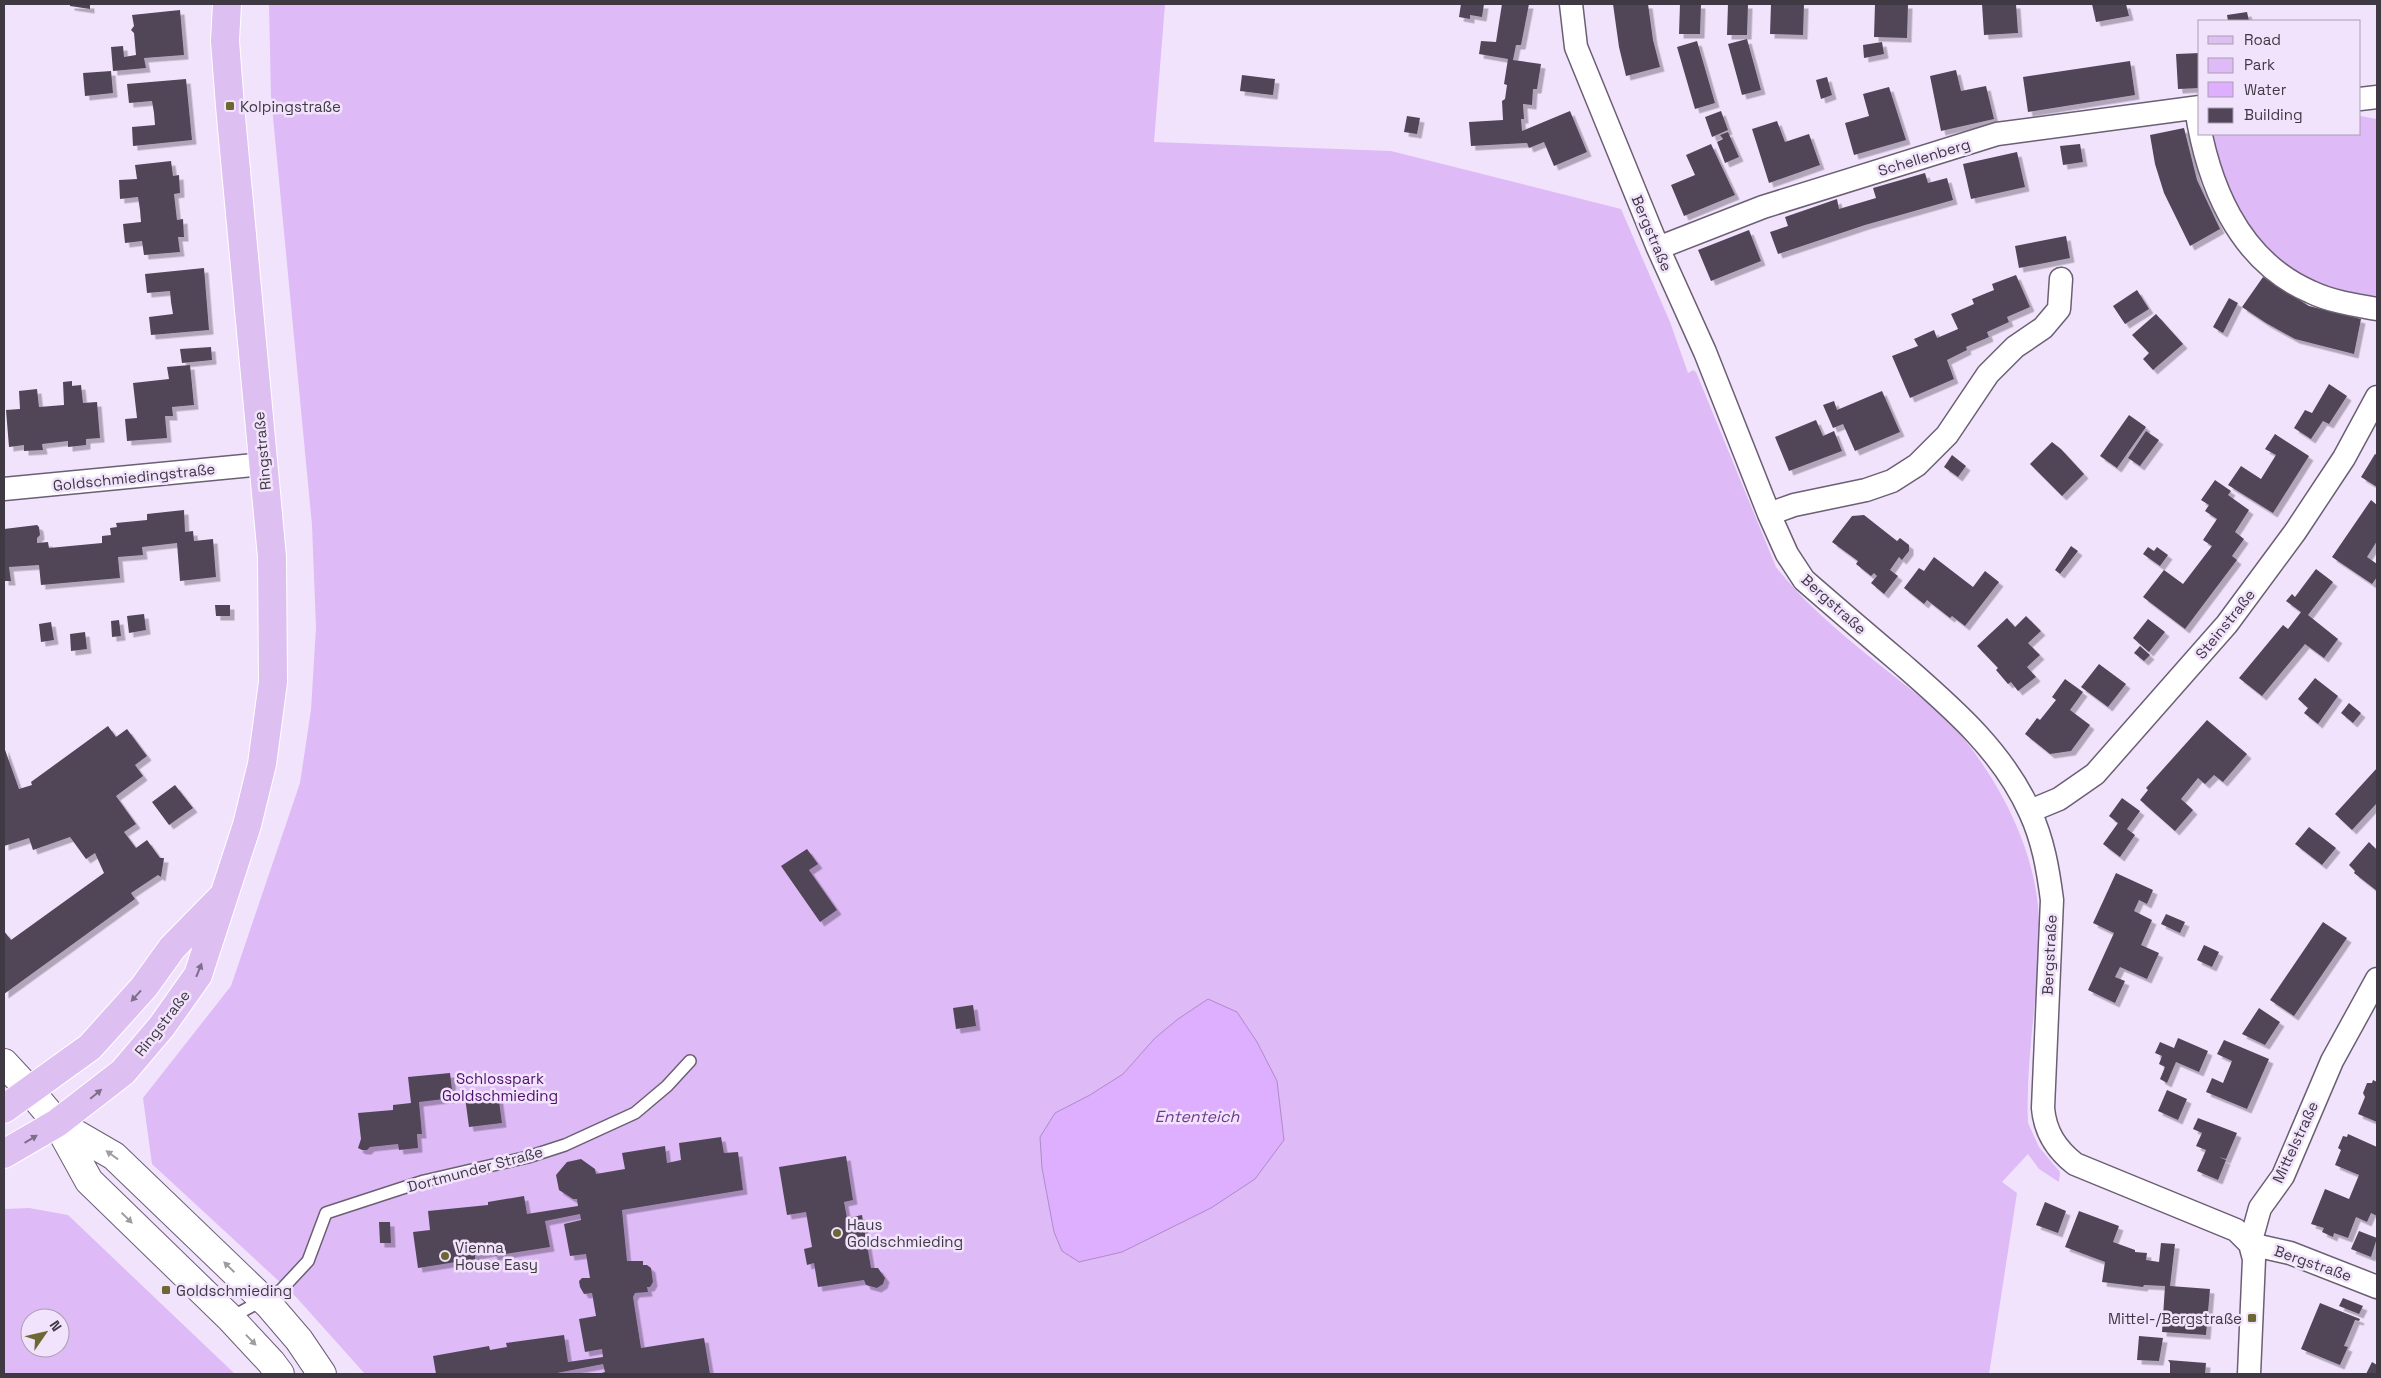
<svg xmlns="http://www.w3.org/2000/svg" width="2381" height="1378" viewBox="0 0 2381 1378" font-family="'Space Grotesk',sans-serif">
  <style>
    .green { fill: #debaf7; fill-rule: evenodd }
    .water { fill: #deaeff; stroke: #ae8bc7 }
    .building { fill: #514559; filter: url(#shadow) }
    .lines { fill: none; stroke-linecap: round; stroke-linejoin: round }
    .service-casing { stroke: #6b5f74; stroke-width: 14 }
    .minor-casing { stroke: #6b5f74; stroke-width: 25 }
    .tertiary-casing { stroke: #6b5f74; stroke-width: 30 }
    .secondary-casing { stroke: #6b5f74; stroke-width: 30 }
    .primary-casing { stroke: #fff; stroke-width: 30 }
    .service { stroke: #fff; stroke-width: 11 }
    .minor { stroke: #fff; stroke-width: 22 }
    .tertiary { stroke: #fff; stroke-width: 28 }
    .secondary { stroke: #fff; stroke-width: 28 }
    .primary { stroke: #ddbff2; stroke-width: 28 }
    .oneway { fill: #7e6f89 }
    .oneway2 { fill: #9f9ca1 }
    .poi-dot { fill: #6e6733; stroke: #f2e3fc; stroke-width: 2 }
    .labels { text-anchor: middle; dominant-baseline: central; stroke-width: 5; stroke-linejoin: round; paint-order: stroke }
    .poi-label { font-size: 15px; fill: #3f3943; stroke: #f2e3fc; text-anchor: start }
    .street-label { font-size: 15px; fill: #3f3943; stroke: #f2e3fc }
    .park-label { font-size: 15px; fill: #4e0e6d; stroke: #f2e3fc }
    .water-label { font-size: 16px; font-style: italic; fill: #713793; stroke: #f2e3fc }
  </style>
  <defs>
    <filter id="shadow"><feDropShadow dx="4.5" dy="4.5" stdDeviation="0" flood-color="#0004"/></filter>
  </defs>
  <rect width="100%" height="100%" fill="#f2e3fc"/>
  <!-- green -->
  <path class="green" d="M269,4H1165L1154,142L1391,151L1621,209L1670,322L1688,373L1693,370L1696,372L1776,567C1821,625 1892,672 1948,720C1996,773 2038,850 2039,923C2040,990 2025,1057 2028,1123L2039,1147L2060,1172L2059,1182L2039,1169L2028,1154L2002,1182L2017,1193L1989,1374H365L296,1297L152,1164L143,1098L231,986L300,783L311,710L316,628L312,525L271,96Z
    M2360,116L2377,119V296C2325,289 2289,277 2255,234C2245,220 2235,209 2228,192C2221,174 2216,153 2210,134H2360Z
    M29,1208L68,1215L235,1374H4V1209ZM30,1318H60V1348H30Z"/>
  <!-- water -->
  <path class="water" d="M1208,999L1237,1012L1257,1042L1277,1081L1284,1140L1255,1179L1211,1208L1122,1252L1079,1262L1062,1251L1054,1232L1042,1168L1040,1137L1055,1113L1090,1095L1123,1074L1155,1038L1178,1019Z"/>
  <!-- building -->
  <path class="building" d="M70,4H90V9L70,6Z
    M1461,4H1484L1482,17L1470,15V19L1459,17Z
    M1502,4H1529L1521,45H1516L1513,60L1541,64L1537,89H1533L1532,105L1523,104L1524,119H1521L1522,131L1570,111L1587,152L1554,166L1544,142L1529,148L1527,143L1471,146L1469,122L1503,120L1502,101L1505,99L1507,85L1504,84L1508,59L1479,54L1481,41L1496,42Z
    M1613,4H1648L1653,40L1660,67L1626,76L1619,47Z
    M1680,4H1701L1700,34H1679Z
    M1728,4H1748L1747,35H1727Z
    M1771,4H1804L1803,35L1770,34Z
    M1875,4H1908L1907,38L1874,37Z
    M1982,4H2016L2018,33L1984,35Z
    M2092,4H2126L2129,16L2096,22Z
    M180,10L184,55L144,58L146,68L113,71L111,47L123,46L124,57L136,55L134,33L131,30L134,26L132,15Z
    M2247,12L2249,21H2228L2227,15Z
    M1747,39L1761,90L1742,95L1728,44Z
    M1697,41L1715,103L1695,109L1677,47Z
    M1882,42L1884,54L1864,58L1863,45Z
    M2200,53V88L2178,89L2176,54Z
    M2130,61L2135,95L2028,112L2023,77Z
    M1956,70L1961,91L1986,86L1994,119L1941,131L1930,76Z
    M111,71L113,93L85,96L83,73Z
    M1242,75L1275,79L1273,95L1240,91Z
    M1827,77L1832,95L1821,99L1816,80Z
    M186,79L192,140L133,146L132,127L155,125L154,113L152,101L129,103L127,84Z
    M1889,87L1906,140L1854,155L1845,123L1869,116L1863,94Z
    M1721,111L1728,130L1712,137L1705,117Z
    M1407,116L1420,118L1417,134L1404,132Z
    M1777,121L1785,142L1809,134L1820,165L1769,183L1752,129Z
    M2184,128L2197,180L2220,229L2190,246L2164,193L2155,164L2150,135Z
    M1728,132L1739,157L1725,163L1717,142L1723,139L1720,135Z
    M1711,144L1735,195L1684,216L1671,185L1695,175L1686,155Z
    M2080,144L2083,162L2063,165L2060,146Z
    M2017,152L2025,187L1971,199L1963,164Z
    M171,161L173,176L179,175L180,193L174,194L177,220L183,219L184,237H178L180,252L144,255L142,241L125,243L123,224L141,222L140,210L138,197L120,199L119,180L137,179L135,165Z
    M1925,173L1928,183L1947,178L1953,200L1865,225L1778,254L1770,232L1788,226L1785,217L1837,199L1839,209L1876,198L1873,188Z
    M1749,230L1761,261L1711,281L1698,250Z
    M2066,236L2070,258L2019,268L2015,246Z
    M204,268L209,330L151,335L149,317L173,314L171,302L170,291L147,293L145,274Z
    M2016,275L2030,307L2007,317L2009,322L1987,332L1989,337L1966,347L1967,350L1947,360L1954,379L1910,398L1892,356L1918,346L1914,339L1934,330L1937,338L1958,329L1951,314L1974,304L1972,299L1994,290L1992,284Z
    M2263,277L2309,306L2361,319L2354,354L2295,339L2266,323L2242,307Z
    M2137,290L2149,309L2125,324L2113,306Z
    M2229,298L2238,303L2223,333L2213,327Z
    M2156,314L2183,344L2153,370L2143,359L2149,353L2132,335Z
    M211,347L212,360L182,363L180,349Z
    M190,365L194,405L172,407L173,416H165L167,438L127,441L125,419L137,418L133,383L169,379L167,367Z
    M72,381V386L81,385L83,403L97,402L100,438L86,439V445L68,447V441L42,444L43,450L24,451V445L9,447L6,410L20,409L19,391L37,389L39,407L64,405L63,382Z
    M2329,384L2347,396L2329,424L2323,421L2311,439L2294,428L2305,410L2312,413Z
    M1882,391L1900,432L1855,451L1843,424L1833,428L1823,405L1834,401L1837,410Z
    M2129,415L2146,427L2117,468L2100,456Z
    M1816,420L1823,436L1834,431L1842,451L1789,471L1775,437Z
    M2146,431L2159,440L2140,466L2128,458Z
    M2275,434L2309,456L2273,513L2228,485L2241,466L2261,479L2276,455L2265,449Z
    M2052,442L2061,449L2084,474L2062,496L2030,464Z
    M2375,454L2377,455V487L2361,477Z
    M1952,455L1966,466L1958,477L1944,467Z
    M2215,480L2231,491L2228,495L2249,510L2235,532L2244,539L2232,556L2237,560L2185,629L2143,597L2164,570L2183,584L2212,546L2203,540L2217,519L2205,511L2209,505L2201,500Z
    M2371,500L2377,505V541L2367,557L2377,564V577L2372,584L2332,557Z
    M184,510L185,532L193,531L194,541L213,539L216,577L180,581L177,543L142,547L143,555L118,557L120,578L41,585L39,565L9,567L11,581H4V529L37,525L39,527L40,535L37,538V543L48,542L49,548L102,543V536L111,535L110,528L117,527L116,523L147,520V514Z
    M1864,515L1897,541L1900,538L1909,545V551L1902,560L1899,557L1890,570L1898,576L1884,594L1871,583L1877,576L1874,573L1871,576L1856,564L1858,561L1832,542L1852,516Z
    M2071,546L2078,551L2060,574L2055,570Z
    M2148,547L2154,551L2157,547L2168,555L2160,566L2143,554Z
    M1934,557L1973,587L1985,571L1999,582L1965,626L1952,616L1950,618L1927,600L1924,604L1904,588L1919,568L1924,571Z
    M2316,569L2333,582L2308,615L2338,639L2324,658L2305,644L2262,696L2239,678L2283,625L2288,629L2301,612L2286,601L2292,594L2295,597Z
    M215,605H230V616H216Z
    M144,614L146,630L129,633L127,616Z
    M2026,616L2041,631L2028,643L2040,655L2027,667L2036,677L2018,691L2011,682L2008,684L1996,670L1998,668L1977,646L2007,618L2015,627Z
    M2148,619L2165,632L2149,652L2133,638Z
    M119,620L121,636L112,637L111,621Z
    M51,622L54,640L41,642L39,624Z
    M85,632L87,649L71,651L70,634Z
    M2140,646L2150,655L2144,661L2134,653Z
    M2099,664L2126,684L2108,707L2081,687Z
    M2315,678L2338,696L2318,724L2304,713L2308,708L2298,699Z
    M2065,679L2083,692L2070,710L2090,725L2071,751L2050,754L2025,734L2037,718L2040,720L2056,700L2052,697Z
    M2349,703L2361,713L2353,723L2341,713Z
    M2207,720L2247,754L2223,782L2214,775L2205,784L2198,778L2181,799L2193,810L2175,831L2140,800L2148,790L2146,788Z
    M108,726L116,737L127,729L147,756L135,765L143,776L116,796L136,824L124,832L136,848L147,840L160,858H164L161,877L158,875L131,893L135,899L4,994V931L11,940L104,873L95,853L86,859L70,837L33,850L29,838L4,846V747L19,789L32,785L31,782Z
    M2377,768V803L2352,830L2335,814Z
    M175,785L193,808L169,825L152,802Z
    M2122,798L2140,811L2127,829L2135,835L2120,857L2103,844L2118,823L2109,816Z
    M2309,827L2336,848L2322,865L2295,844Z
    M2369,842L2377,850V891L2354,873L2355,871L2349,865Z
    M807,849L818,864L809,870L837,910L820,922L781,866Z
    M2116,873L2153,890L2147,904L2139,900L2134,911L2152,920L2141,945L2159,953L2147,979L2120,967L2115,977L2125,981L2115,1003L2088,990L2114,933L2093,923Z
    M2166,914L2185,922L2180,933L2161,924Z
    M2323,922L2347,938L2294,1016L2270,1000Z
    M2204,945L2219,952L2212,967L2197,960Z
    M973,1005L976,1026L956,1029L953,1008Z
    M2259,1008L2280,1022L2265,1045L2242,1034Z
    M2178,1038L2208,1051L2199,1072L2176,1062L2167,1083L2160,1079L2165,1067L2159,1064L2162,1056L2155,1053L2160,1042L2174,1048Z
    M2224,1040L2269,1059L2247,1109L2206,1092L2212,1078L2223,1083L2232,1061L2217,1054Z
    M450,1073L453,1098L419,1102L422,1134H417L418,1148L399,1150L398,1144L370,1147L367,1150H362L358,1148L361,1139L358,1113L393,1110V1105L411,1103L408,1077Z
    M2373,1080L2377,1082V1122L2358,1114L2365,1097L2363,1093L2367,1083H2372Z
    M2167,1090L2187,1099L2178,1120L2158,1111Z
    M502,1092L498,1094L502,1123L469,1127L465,1097Z
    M2198,1118L2237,1133L2226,1159L2219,1157L2226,1160L2218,1180L2197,1171L2206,1150L2196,1146L2202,1133L2193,1129Z
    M2348,1134L2377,1147V1216L2371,1213L2367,1222L2356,1217L2348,1238L2334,1233L2333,1237L2322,1232L2324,1228L2311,1224L2325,1189L2349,1199L2359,1175L2335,1165L2341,1150L2338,1148L2343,1136L2347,1137Z
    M721,1137L724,1153L738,1152L743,1190L622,1210L627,1261H643V1265H647L651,1268L653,1282L650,1287H647L648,1292L635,1293L633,1297L641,1348L704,1338L710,1374H598L605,1372L603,1364L552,1374H436L433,1356L489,1346L490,1350L507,1347L506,1343L564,1335L568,1362L603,1357L602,1349L585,1352L579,1319L596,1316L592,1293L584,1294L580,1287L579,1281L582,1278H590L586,1254L570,1256L564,1224L581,1220L580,1214L545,1221L550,1247L493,1256L492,1252L475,1255V1259L418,1268L413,1232L430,1230L428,1211L488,1205V1202L524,1196L527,1214L578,1206L577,1199H573L559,1190L556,1175L567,1162L581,1159L595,1169L596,1174L625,1169L622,1153L665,1146L667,1163L681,1160L679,1143Z
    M846,1156L853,1200L844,1202L847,1218L862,1215L871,1268H878L885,1278L883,1284L877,1288L866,1285L864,1280L818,1287L814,1263L807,1265L804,1249L812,1247L806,1212L787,1215L779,1167Z
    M2045,1202L2066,1211L2058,1233L2036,1225Z
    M2079,1211L2119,1226L2113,1242L2135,1250V1252L2147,1253L2146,1260L2159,1262L2161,1243L2175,1244L2170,1286L2210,1289L2206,1335L2162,1332L2165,1286L2144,1285L2143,1287L2102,1282L2105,1262L2065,1247Z
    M379,1222H390L391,1243H380Z
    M2359,1231L2377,1238L2371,1257L2351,1249Z
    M2343,1298L2363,1306L2359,1314L2339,1306Z
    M2320,1303L2360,1319L2359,1321L2355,1320L2344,1346L2348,1347L2340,1365L2301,1349Z
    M2139,1336L2163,1338L2159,1361L2137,1360Z
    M2168,1360L2206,1363L2205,1374H2170V1363Z
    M2372,1362L2377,1365V1374H2366Z"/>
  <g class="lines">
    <defs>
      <path id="service" d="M230,1318L281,1290L308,1261L326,1213L424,1181L528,1157L565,1145L635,1113L667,1086L690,1061"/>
      <path id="minor" d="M1571,4L1576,47L1658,248L1705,352L1769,514L1787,554L1804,580C1836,608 1869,636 1902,664C1951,707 2002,750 2030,812C2043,840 2048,869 2052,900L2043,1108C2045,1132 2056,1149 2075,1164L2236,1230L2250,1244L2290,1253L2377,1287
        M2360,99L2377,97
        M2196,108C2207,182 2237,260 2311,292C2332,302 2355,305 2377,309
        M1658,248L1763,207L1997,134L2200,107
        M4,489L264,464
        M1769,514L1794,505L1866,490L1892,481L1917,465L1947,435L1988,374L2015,347L2043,328L2059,309L2061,279
        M2030,811L2059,799L2095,774L2227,624L2295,532L2344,458L2377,397
        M2249,1374L2254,1259L2250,1244L2260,1208L2283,1176L2332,1061L2377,979"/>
      <path id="tertiary" d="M4,1063L31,1092"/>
      <path id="secondary" d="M31,1092L57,1123L89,1181L230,1318L271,1362L280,1374
        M57,1123L114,1156L269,1305L299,1340L322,1374"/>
      <path id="primary" d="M4,1109L90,1047L144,987L172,948L221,898
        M4,1154L57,1123L123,1072L162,1026L198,975L247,825L262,764L273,682L272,557L230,106L225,41L227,4"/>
    </defs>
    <!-- service casing -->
    <use href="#service" class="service-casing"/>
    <!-- minor casing -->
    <use href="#minor" class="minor-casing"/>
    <!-- tertiary casing -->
    <use href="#tertiary" class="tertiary-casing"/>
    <!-- secondary casing -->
    <use href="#secondary" class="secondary-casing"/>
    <!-- primary casing -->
    <use href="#primary" class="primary-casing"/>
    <!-- service -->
    <use href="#service" class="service"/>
    <!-- minor -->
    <use href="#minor" class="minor"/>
    <!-- tertiary -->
    <use href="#tertiary" class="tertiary"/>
    <!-- secondary -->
    <use href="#secondary" class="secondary"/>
    <!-- primary -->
    <use href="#primary" class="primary"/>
  </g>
  <!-- one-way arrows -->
  <defs><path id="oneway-solid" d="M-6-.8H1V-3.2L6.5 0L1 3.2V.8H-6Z" transform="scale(1.25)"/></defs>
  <g class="oneway">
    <use href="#oneway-solid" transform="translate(199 970) rotate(-68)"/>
    <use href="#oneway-solid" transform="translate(136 996) rotate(132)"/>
    <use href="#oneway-solid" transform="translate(96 1094) rotate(-40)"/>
    <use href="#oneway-solid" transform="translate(31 1139) rotate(-31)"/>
  </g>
  <g class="oneway2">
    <use href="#oneway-solid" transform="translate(112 1155) rotate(-144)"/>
    <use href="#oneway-solid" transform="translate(127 1218) rotate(44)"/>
    <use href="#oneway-solid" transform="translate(229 1267) rotate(-136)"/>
    <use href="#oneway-solid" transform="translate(251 1340) rotate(46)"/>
  </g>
  <!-- markers -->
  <g class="poi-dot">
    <rect x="225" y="101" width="10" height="10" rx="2.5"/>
    <circle cx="837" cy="1233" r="5"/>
    <circle cx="445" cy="1256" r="5"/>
    <rect x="161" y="1285" width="10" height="10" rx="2.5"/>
    <rect x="2247" y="1313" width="10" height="10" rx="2.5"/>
  </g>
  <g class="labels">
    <!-- poi labels -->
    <g class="poi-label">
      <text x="240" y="106">Kolpingstraße</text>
      <text x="847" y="1224">Haus<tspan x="847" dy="17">Goldschmieding</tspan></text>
      <text x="455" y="1247">Vienna<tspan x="455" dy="17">House Easy</tspan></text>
      <text x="176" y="1290">Goldschmieding</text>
      <text x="2242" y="1318" text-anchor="end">Mittel-/Bergstraße</text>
    </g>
    <!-- street labels -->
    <g class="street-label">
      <text transform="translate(1924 157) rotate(-17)">Schellenberg</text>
      <text transform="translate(1652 233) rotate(67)">Bergstraße</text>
      <text transform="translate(262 451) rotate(-95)">Ringstraße</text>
      <text transform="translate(134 477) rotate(-6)">Goldschmiedingstraße</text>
      <text transform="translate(1834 604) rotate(42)">Bergstraße</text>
      <text transform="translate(2225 624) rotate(-51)">Steinstraße</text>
      <text transform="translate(2049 955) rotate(-87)">Bergstraße</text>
      <text transform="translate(162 1023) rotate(-52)">Ringstraße</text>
      <text transform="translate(2295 1142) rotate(-65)">Mittelstraße</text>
      <text transform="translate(475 1169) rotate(-15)">Dortmunder Straße</text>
      <text transform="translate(2313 1263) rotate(19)">Bergstraße</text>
    </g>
    <!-- park labels -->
    <g class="park-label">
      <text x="500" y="1078">Schlosspark<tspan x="500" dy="17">Goldschmieding</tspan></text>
    </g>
    <!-- water labels -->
    <g class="water-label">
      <text x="1197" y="1116">Ententeich</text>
    </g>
  </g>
  <!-- border -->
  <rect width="2381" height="1378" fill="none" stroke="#3f3943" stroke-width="10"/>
  <!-- legend -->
  <rect x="2198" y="20" width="162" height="115" fill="#f2e3fc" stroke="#aa9fb2"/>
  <rect x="2208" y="36" width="25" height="8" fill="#ddbff2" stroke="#aa9fb2"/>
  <text x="2244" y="45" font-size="15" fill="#3f3943">Road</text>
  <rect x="2208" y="58" width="25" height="15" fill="#debaf7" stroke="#aa9fb2"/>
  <text x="2244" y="70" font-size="15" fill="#3f3943">Park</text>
  <rect x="2208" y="82" width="25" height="15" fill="#deaeff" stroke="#aa9fb2"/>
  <text x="2244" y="95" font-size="15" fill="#3f3943">Water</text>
  <rect x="2208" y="108" width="25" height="15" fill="#514559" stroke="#aa9fb2"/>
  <text x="2244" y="120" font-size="15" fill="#3f3943">Building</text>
  <!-- north arrow -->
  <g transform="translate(45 1333) rotate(56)"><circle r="24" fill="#f2e3fc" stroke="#aa9fb2"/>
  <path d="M0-4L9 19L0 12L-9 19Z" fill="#6e6733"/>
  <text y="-8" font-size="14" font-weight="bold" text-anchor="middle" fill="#3f3943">N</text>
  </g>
</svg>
